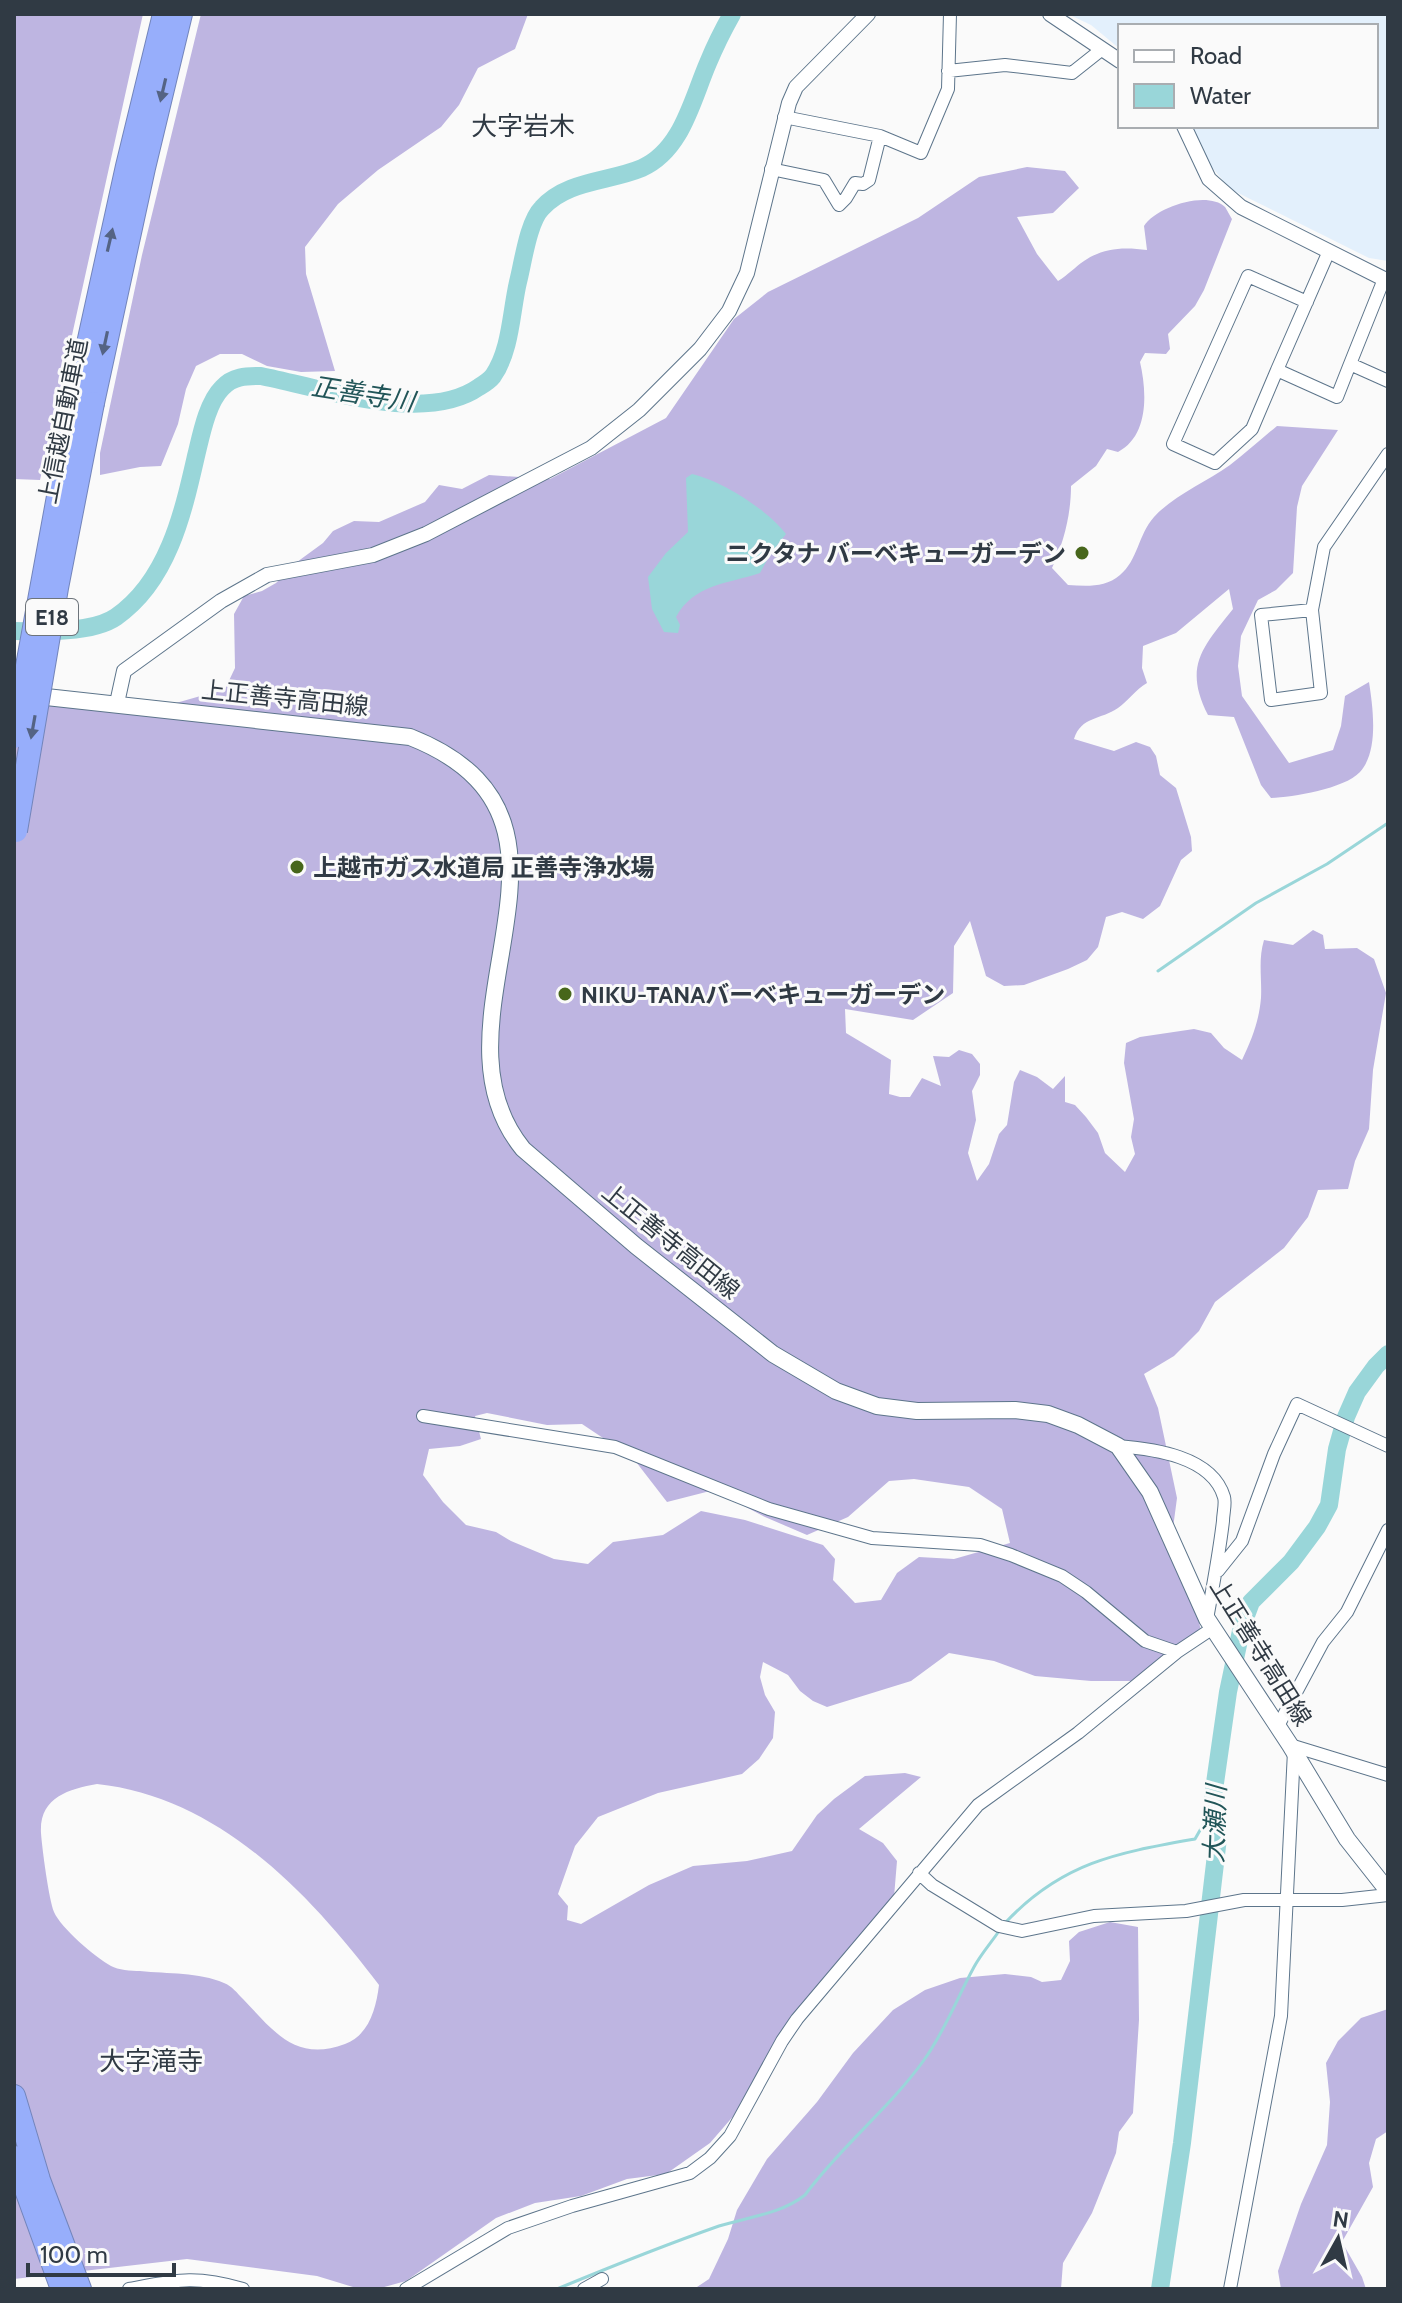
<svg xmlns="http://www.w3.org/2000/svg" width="1402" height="2303" viewBox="0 0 1402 2303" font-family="Cabin,'Noto Sans JP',sans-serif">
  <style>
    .built { fill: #e3f0fc }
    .forest { fill: #beb5e1; fill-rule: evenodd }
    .water { fill: #99d6d9 }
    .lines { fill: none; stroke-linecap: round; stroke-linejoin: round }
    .stream { stroke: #99d6d9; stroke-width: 3 }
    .river { stroke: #99d6d9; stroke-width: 18 }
    .minor-casing { stroke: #5d758b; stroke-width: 14 }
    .tertiary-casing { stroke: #5d758b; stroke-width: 16 }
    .secondary-casing { stroke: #5d758b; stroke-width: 18 }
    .motorway-casing { stroke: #7385bb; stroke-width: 24 }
    .minor { stroke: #fff; stroke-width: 12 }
    .tertiary { stroke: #fff; stroke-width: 14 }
    .secondary { stroke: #fff; stroke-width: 16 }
    .motorway { stroke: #97aefb; stroke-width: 22 }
    .motorway-bridge-casing { stroke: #7385bb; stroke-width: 24; stroke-linecap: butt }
    .motorway-bridge { stroke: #97aefb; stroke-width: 22 }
    .oneway { fill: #546384 }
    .poi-dot { fill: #47661b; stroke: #fafafa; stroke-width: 3 }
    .labels { text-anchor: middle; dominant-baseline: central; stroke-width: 6; stroke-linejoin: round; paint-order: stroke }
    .shield { fill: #fafafa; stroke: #6d747b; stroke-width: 2 }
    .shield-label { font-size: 22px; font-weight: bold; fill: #303a44 }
    .street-label { font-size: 24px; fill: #303a44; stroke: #fafafa }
    .poi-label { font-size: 24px; font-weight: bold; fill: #303a44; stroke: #fafafa; text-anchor: start }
    .neighbourhood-label { font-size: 26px; fill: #303a44; stroke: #fafafa }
    .water-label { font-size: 26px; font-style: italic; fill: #215558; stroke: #fafafa }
  </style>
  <rect width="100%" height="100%" fill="#fafafa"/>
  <!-- built -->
  <path class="built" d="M1068,14H1388V261L1369,258L1230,189L1200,153L1187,126H1376V26H1120V49L1091,25Z"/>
  <!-- forest -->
  <path class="forest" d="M14,14H143L40,480L14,479Z
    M201,14H528L515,49L478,68L459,105L441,127L378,170L338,204L305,247L306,274L335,371L301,372L267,366L242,354H220L196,366L186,389L178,424L161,466L140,467L100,475V453L142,255Z
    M1027,167L1065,171L1079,188L1053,213L1017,217L1037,254L1058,281C1068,275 1075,267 1084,261C1104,247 1125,247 1147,250L1144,226C1156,207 1207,190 1225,207C1226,208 1231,218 1232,219L1204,290L1195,306L1168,334L1170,349L1166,354L1145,353L1140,362C1147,392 1149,436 1118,452L1107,449L1096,466L1071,486C1071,514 1064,542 1052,568L1068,585C1086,586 1105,588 1120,575C1138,560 1138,535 1154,517C1174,495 1205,483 1230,465C1246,453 1261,439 1277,426L1338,430L1302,486L1297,507L1293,573L1276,590L1258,600L1241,636L1238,666L1242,696L1289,763L1333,750L1341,726L1345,696L1369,682C1373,708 1379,751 1360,772C1344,789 1293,797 1271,798L1261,785L1234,717L1208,715C1183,666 1203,647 1233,609L1229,589L1176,633L1143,646L1142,668L1147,683C1135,690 1129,700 1118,708C1101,720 1081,716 1074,739L1114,751L1136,742L1150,747L1156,756L1160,775L1176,788L1191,837L1192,851L1181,860L1160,906L1143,919L1122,912L1106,917L1098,947L1087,960L1068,969L1024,985L1004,986L986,976L970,921L954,946L953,993L913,1020L845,1009L846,1033L891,1060L889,1094L900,1097H910L922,1078L941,1086L933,1056L949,1057L959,1050L972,1054L980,1064V1075L972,1091L976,1120L968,1153L977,1181L989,1164L999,1134L1007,1125L1014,1082L1020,1070L1037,1077L1053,1089L1065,1076V1102L1075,1105L1086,1117L1098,1133L1105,1153L1125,1172L1135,1154L1131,1137L1134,1119L1124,1063L1126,1043L1140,1037L1194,1029L1211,1033L1224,1048L1242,1060C1252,1039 1259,1021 1261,998C1262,977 1258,960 1264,940L1293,945L1313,930L1323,935L1325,949L1357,948L1374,959L1386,993L1373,1070L1369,1129L1355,1161L1348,1189L1318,1190L1308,1217L1284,1248L1215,1302L1199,1331L1174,1356L1144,1374L1158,1408L1177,1498L1173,1528L1201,1630L1131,1681H1091L1035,1676L994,1661L949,1653L911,1681L827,1707L813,1701L800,1691L788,1675L763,1662L760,1677L765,1695L775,1712L773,1738L759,1759L742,1774L658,1793L598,1817L575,1846L558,1894L568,1906L567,1920L581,1924L649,1885L693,1866L747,1861L792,1851L817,1815L834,1799L865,1776L905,1773L921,1777L859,1829L883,1843L897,1861L894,1897L806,2000L736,2113L710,2143L666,2174L627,2179L581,2196L535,2203L496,2218L406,2281L377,2289L353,2287L317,2276L187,2259L14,2279V705L23,701L169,705L225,689L235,668L234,614L244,596L262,591L276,583L297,562L323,543L333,531L354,521L379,522L425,502L439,485L462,489L489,475L550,479L666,418L734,319L768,292L918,218L979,177ZM487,1413L547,1425L582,1424L633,1458L667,1502L714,1490L765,1517L807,1535L848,1517L889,1481L914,1479L969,1487L1002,1509L1010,1543L954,1559L919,1557L897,1573L881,1600L855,1603L833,1580L835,1559L823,1545L745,1520L701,1511L663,1535L613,1542L588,1564L554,1559L511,1541L496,1532L466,1525L443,1502L423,1475L429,1449L460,1446L481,1439L475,1416ZM97,1784C219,1797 309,1893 379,1985C376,2009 369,2035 345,2044C295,2063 273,2030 243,1999C237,1993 232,1986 224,1983C199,1972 168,1974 140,1971C131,1971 118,1970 111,1966C95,1957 61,1928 54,1912C49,1900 42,1848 41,1833C39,1798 68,1789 97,1784Z
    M1110,1922L1138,1927L1139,2020L1133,2113L1119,2132L1116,2153L1092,2213L1063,2263L1061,2289H694L709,2279L728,2239L737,2210L767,2159L817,2102L853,2053L893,2010L925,1990L960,1978L1005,1974L1031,1977L1042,1982L1061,1980L1070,1961L1069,1941L1079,1932Z
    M1388,2009V2131L1376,2139L1369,2163L1373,2187L1342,2242L1362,2277L1366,2289H1281L1278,2271L1301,2204L1327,2145L1330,2102L1326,2063L1338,2041L1361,2018Z"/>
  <!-- water -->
  <path class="water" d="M692,474C722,481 768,510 786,534L771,553L760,573C727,584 694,584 676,617L680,625L678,633L664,632L652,609L648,577L666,553L688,532L686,478Z"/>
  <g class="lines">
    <!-- stream -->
    <path class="stream" d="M1158,971L1256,903L1327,864L1388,823
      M1006,1922C1063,1862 1117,1853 1195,1839L1211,1811
      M557,2289C610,2267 665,2245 719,2226C748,2217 781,2214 805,2195C841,2146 889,2109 924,2060C945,2031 957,1998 974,1967C981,1954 991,1943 999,1931"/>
    <!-- river -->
    <path class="river" d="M14,631C42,632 93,633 116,617C168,581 183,513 196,456C201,436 207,403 222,388C233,376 246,376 261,376C322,388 425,425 479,387C484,384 490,380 493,376C511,350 511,312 518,282C523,263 528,222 542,208C567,180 609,182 642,168C682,150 692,100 708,63C715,46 723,30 732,14
      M1160,2289L1182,2143L1218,1838L1211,1811L1228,1692L1242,1626L1251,1602L1291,1562L1317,1527L1329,1505L1337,1449L1346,1417L1357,1392L1376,1366L1388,1354"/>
    <defs>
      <path id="minor" d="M948,71L1005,65L1072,73L1101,50
        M784,117L880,136L921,153L948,89L950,14
        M771,169L824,180L839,205L846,198L855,183L863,184L869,180L880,136
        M1307,302L1248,276L1173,444L1215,463L1252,429L1277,370L1337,397L1350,364L1388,381
        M1350,364L1384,279
        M1277,370L1329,251
        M1312,610L1261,615L1271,700L1321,693L1312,610L1324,547L1388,454
        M423,1416L615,1447L769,1509L872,1538L980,1545L1011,1555L1062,1576L1086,1592L1145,1641L1177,1652
        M1118,1446C1153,1449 1212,1456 1224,1497C1226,1504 1223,1513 1223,1521C1219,1555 1213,1586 1207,1619
        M1218,1571L1242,1541L1274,1454L1297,1404L1388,1446
        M1278,1726L1323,1642L1347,1612L1388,1530
        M1290,1745L1388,1775
        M919,1873L932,1885L999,1926L1022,1931L1094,1916L1186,1911L1244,1900H1342L1388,1895
        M129,2289C177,2280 195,2275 243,2289
        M406,2289L508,2228L572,2206L690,2173L710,2158L730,2136L782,2041L797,2019L978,1805L1078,1733L1177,1652L1213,1628
        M584,2289L602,2279
        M1230,2289L1281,2016L1294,1751"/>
      <path id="tertiary" d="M1050,14L1120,61
        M1184,126L1209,179L1241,207L1388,281
        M117,703L124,671L221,601L267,575L373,555L426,534L591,448L639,410L700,349L729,311L747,273L789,103L796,87L868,14"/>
      <path id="secondary" d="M28,695L410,737C620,820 417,1019 523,1149L636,1246L773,1354L836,1391L877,1406L917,1411L1015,1410L1048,1414L1078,1425L1118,1446L1150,1492L1207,1619L1290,1745L1347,1839L1388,1891"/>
      <path id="motorway" d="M76,398L127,166L164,14
        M93,403L144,168L181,14
        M14,2096L39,2180L80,2289
        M14,2157L62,2289"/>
    </defs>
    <!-- minor casing -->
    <use href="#minor" class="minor-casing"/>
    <!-- tertiary casing -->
    <use href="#tertiary" class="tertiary-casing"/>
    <!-- secondary casing -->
    <use href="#secondary" class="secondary-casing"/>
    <!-- motorway casing -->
    <use href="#motorway" class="motorway-casing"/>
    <!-- minor -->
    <use href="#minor" class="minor"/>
    <!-- tertiary -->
    <use href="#tertiary" class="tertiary"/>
    <!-- secondary -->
    <use href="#secondary" class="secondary"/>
    <!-- motorway -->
    <use href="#motorway" class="motorway"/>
    <defs>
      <path id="motorway-bridge" d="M14,737L76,398
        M16,831L57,588L93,403"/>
    </defs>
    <!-- motorway-bridge casing -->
    <use href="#motorway-bridge" class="motorway-bridge-casing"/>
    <!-- motorway-bridge -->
    <use href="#motorway-bridge" class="motorway-bridge"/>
  </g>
  <!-- one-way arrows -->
  <defs><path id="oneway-solid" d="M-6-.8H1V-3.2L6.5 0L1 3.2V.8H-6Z" transform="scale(2)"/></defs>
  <g class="oneway">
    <use href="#oneway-solid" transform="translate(163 90) rotate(103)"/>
    <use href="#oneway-solid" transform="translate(110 240) rotate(-77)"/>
    <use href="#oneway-solid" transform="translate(105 343) rotate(102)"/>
    <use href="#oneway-solid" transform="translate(33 727) rotate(100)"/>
  </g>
  <!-- markers -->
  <g class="poi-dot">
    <circle cx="1082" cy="553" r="8"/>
    <circle cx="297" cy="867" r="8"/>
    <circle cx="565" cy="994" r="8"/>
  </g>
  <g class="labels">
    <!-- shield labels -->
    <rect class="shield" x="26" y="599" width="52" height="36" rx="6"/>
    <g class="shield-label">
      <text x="52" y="617">E18</text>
    </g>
    <!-- street labels -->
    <g class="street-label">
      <text transform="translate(63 421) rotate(-79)">上信越自動車道</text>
      <text transform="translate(285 698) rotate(6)">上正善寺高田線</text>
      <text transform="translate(671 1241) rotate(39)">上正善寺高田線</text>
      <text transform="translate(1261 1652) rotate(58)">上正善寺高田線</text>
    </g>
    <!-- poi labels -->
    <g class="poi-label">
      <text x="1066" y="553" text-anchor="end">ニクタナ バーベキューガーデン</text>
      <text x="313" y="867">上越市ガス水道局 正善寺浄水場</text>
      <text x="581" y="994">NIKU-TANAバーベキューガーデン</text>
    </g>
    <!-- neighbourhood labels -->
    <g class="neighbourhood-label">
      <text x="523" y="126">大字岩木</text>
      <text x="151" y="2061">大字滝寺</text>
    </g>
    <!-- water labels -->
    <g class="water-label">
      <text transform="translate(363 394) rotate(9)">正善寺川</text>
      <text transform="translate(1215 1824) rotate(-88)">大瀬川</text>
    </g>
  </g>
  <!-- border -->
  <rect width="1402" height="2303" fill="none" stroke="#303a44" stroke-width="32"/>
  <!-- legend -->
  <rect x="1118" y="24" width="260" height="104" fill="#fafafa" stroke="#a9adb1" stroke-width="2"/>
  <rect x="1134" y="50" width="40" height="12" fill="#ffffff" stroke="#a9adb1" stroke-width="2"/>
  <text x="1190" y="64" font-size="24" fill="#303a44">Road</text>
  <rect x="1134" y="84" width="40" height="24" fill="#99d6d9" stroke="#a9adb1" stroke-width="2"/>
  <text x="1190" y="104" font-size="24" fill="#303a44">Water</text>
  <!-- north arrow -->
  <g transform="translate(1338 2239) rotate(8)" stroke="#fafafa" stroke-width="6" paint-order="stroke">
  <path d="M0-6L14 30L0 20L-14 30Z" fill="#303a44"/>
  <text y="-12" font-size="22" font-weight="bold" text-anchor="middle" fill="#303a44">N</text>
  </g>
  <!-- scale -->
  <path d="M28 2263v12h146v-12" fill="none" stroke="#303a44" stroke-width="4"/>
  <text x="40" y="2263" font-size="24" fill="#303a44" stroke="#fafafa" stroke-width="6" paint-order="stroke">100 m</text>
</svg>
